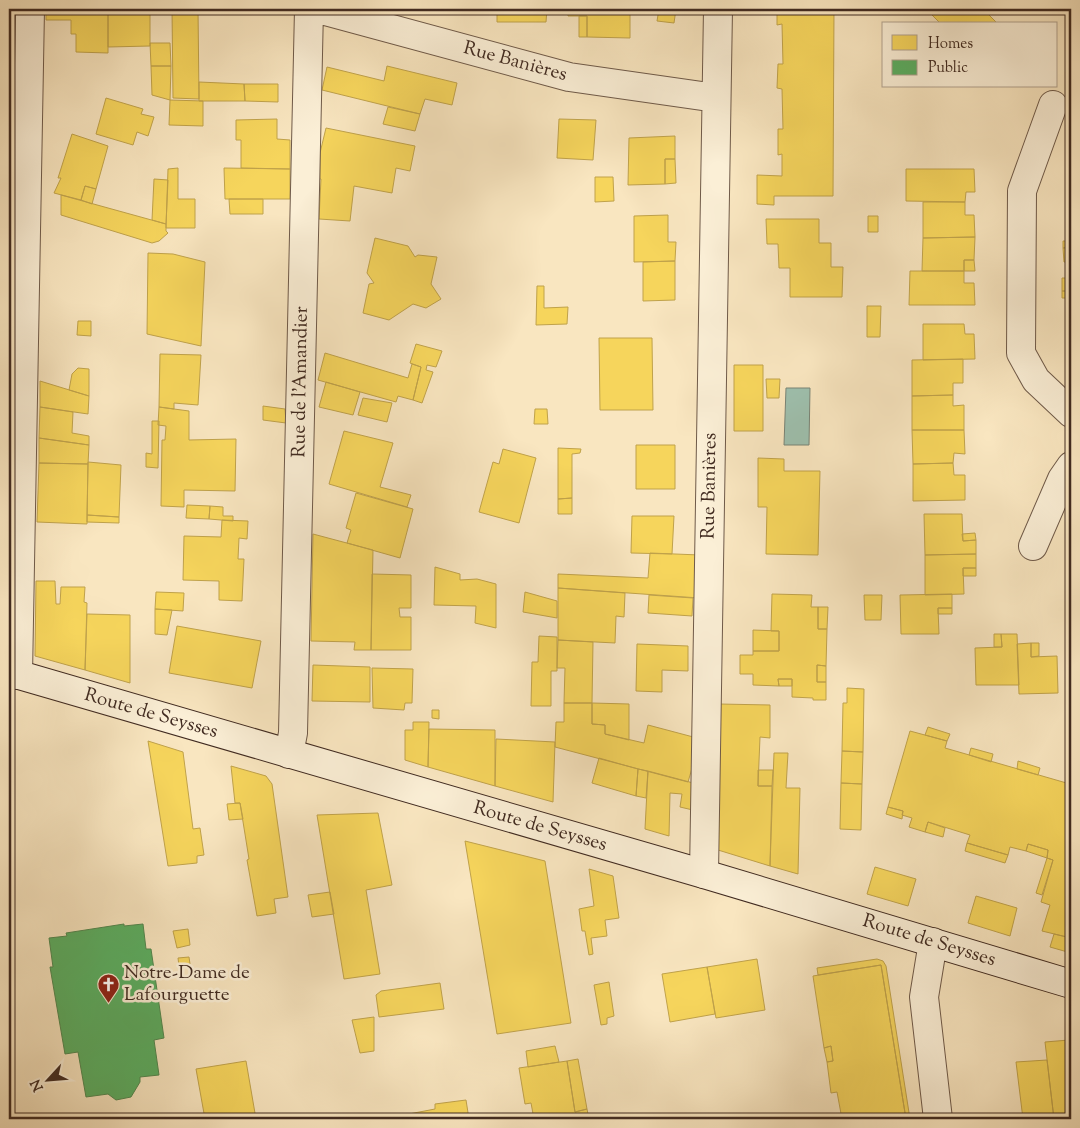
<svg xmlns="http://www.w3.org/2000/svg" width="1080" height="1128" viewBox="0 0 1080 1128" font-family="'Sorts Mill Goudy',serif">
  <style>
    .water { fill: #9ec0ae; stroke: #798476 }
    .homes { fill: #f6d55c; stroke: #c0a24a }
    .public { fill: #5aae61; stroke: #52874e }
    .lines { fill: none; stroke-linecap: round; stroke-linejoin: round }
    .minor-casing { stroke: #6f5a49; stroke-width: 30 }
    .tertiary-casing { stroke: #6f5a49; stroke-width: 30 }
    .secondary-casing { stroke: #412b21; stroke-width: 30 }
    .minor { stroke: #fbefd6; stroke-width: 28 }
    .tertiary { stroke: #fbefd6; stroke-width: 28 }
    .secondary { stroke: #fbefd6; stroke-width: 28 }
    .labels { text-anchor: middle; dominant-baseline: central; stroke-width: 5; stroke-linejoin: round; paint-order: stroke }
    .street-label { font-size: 19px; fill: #412b21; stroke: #fbefd6 }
    .poi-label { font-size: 19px; fill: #412b21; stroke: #fbefd6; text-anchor: start }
  </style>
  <rect width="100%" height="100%" fill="#f9e6c0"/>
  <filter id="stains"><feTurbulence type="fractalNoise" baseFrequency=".004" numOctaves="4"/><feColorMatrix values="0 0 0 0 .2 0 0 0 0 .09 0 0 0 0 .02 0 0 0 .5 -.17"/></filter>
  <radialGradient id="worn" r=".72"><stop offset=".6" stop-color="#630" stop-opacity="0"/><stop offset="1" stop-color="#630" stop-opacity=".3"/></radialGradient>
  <!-- water -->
  <path class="water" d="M786,388H810L809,445H784Z"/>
  <!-- homes -->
  <path class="homes" d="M46,9L108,10V53L76,52V34H71V20H46Z
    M108,9H150V46L108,47Z
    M172,9H198L199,99L173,98Z
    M497,9H547L546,22H497Z
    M568,9H630V38L587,37V16H568Z
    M659,9H676L674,23L657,21Z
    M777,9H834L833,196H774V205L757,204V175L782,176V154L778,155V129H783L782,89L777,88L778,64H783L782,24L777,25Z
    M933,9H983L996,22L994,24H941L930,13Z
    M579,16H587V37H579Z
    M150,43H170L171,66H151Z
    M151,66H171L170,100L152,95Z
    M387,66L457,83L452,105L425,99L420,114L322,90L327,67L384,81Z
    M199,82L244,84L245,101H199Z
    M244,84H278V102L245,101Z
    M106,98L143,109L141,114L154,117L148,136L137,132L133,145L96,134Z
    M170,100L203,101V126L169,125Z
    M388,107L420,114L415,131L383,124Z
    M277,119V139L290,140V169L241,168V140H236V120Z
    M559,119L596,120L593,160L557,158Z
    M326,128L415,146L410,171L396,168L392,193L354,186L350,221L319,219L321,179H320V153Z
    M72,134L108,146L96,189L85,186L81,200L54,193L61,178H58Z
    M675,136V159H665V184L628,185L629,138Z
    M665,159H675L676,183L665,184Z
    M178,168V199H195V228H166L168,169Z
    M224,168L290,169V199H225Z
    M906,169H974L975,192H966L965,202L906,201Z
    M595,177H613L614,201L595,202Z
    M154,179L168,180L166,224L152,220Z
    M85,186L96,189L92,204L81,200Z
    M61,195L166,224V231L168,233L159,241L152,243L61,215Z
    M229,199H263V214H230Z
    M923,202H965V215H974L975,237L923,238Z
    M668,215V242H676L675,261L634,262V216Z
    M868,216H878V232H868Z
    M766,219H819V243H831V267H843L842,297H790V268H779L778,244H767Z
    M975,237L974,260H964V271H922L923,238Z
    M375,238L408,246L415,257L418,255L437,257L431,284L441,299L426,308L413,304L389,320L363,313L369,284L374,283L367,273Z
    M1063,241H1071V247L1063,248Z
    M1071,247V262H1064L1063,248Z
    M148,253L173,254L205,262L201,346L147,334Z
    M964,260H974L975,271H964Z
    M675,261V300L643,301V262Z
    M910,271H964V283H974L975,305H909Z
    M1062,278H1071V291H1062Z
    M537,286H544V308L568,307L567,324L536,325Z
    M1062,291H1071V298H1062Z
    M867,306H881L880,337H867Z
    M78,321H91V336L77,335Z
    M923,324H964L965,334H974L975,359L923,360Z
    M599,338H652L653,410H600Z
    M416,344L442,351L436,367L427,365L426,370L433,372L422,403L413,400L421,367L410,363Z
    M325,353L408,378L412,364L421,367L413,400L398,396L396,402L318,380Z
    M160,354L201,355L198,405L174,403V409L159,407Z
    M963,359V383H953V395L912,396V360Z
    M734,365H763V431H734Z
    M78,368L89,369V396L69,390L72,374Z
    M766,379H780L779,398H767Z
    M40,381L89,396L88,414L40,407Z
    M326,382L360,392L353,415L319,407Z
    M953,395V406L964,405V430H912V396Z
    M363,398L392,403L387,422L358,415Z
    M263,406L285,409L286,423L263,420Z
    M40,407L73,412L72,433L89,436V445L39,438Z
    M159,407L189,411V440L236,439L235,491L184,490V507L161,506L162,440H165L166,426L158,425Z
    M535,409H547L548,424H534Z
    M152,421H159L158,468L146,467V453L152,454Z
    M912,430H964L965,454L954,453L953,463L913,464Z
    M344,431L393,443L380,487L411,495L407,507L329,484Z
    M39,438L89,445L88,464L39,463Z
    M636,445H675V489H636Z
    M558,448L581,449L580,453L572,454V498L558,499Z
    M503,449L536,458L519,523L479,512L493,462L499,464Z
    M758,458L784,459V471H820L818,555L766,554L767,507H758Z
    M88,462L121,465L119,517L87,515Z
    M39,463L88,464L87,524L37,522Z
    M953,463L954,475H965V500L913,501V464Z
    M356,493L413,509L400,558L347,543L351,530L346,528Z
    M572,498V514H558V499Z
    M187,505L210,506L209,519L186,518Z
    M210,506L223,507V516H233V521L209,519Z
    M924,514H962L963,541L976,540V554L925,555Z
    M87,515L119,517V523L87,522Z
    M632,516H674L672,554L631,553Z
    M222,520L248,521L247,539L239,538L238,559H244L242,601L219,600V581L183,580L184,536L221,537Z
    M975,533L976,540L963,541L962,534Z
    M313,534L373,550L371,650H354L355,642L311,641Z
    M650,553L700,555L699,598L558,588V574L648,578Z
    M976,554V568H963L964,594L925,595V555Z
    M435,567L460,574V580L477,579L496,584V628L475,623L476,606L434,605Z
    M963,568H976V576H963Z
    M372,574L411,575V608H399L400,617H411V650H371Z
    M36,581H55L56,604H60L61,587H85L84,602L87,603L85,670L35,656Z
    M558,588L625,593L624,617L616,616L615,643L558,640Z
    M156,592L184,593L183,611L155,609Z
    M525,592L557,601V618L523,612Z
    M772,594L812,595L811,607H818V629H827L826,666L817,665V682H826V700H813V698L792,697V679H778L779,686L753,685V674H740V655H753V651H779V631H771Z
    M952,594V608H938L939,634H901L900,595Z
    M649,595L693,598L692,616L648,613Z
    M864,595H882L881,620H865Z
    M818,607H828L827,629H818Z
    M938,608H952V614H938Z
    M155,609L172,610L167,635L155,634Z
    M87,614L130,615V683L85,670Z
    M177,626L261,641L252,688L169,673Z
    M753,630L779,631V651H753Z
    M994,634H1001L1002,647H994Z
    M1001,634H1017L1019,685H976L975,648L1002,647Z
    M539,636L557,637V671H551V706H531L532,662H538Z
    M558,640L593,642L592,703H564L565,668H557Z
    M1031,643H1039V656L1031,657Z
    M1031,643V657L1057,656L1058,693L1019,694L1017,644Z
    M637,644L688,646V671L662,670V692L636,691Z
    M313,665L370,667V702L312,701Z
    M817,665L826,666V682H817Z
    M372,668L413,669L412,703H405L404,710L373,708Z
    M778,679H792V686H779Z
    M847,688L864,689L863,752L842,751L843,703H847Z
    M564,703H592V724L605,725V734L644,743L648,725L697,738L695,758L688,782L555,747L556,722H564Z
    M592,703L629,704V740L605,734V725L592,724Z
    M719,704L770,705V738L760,737L758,786H772L770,866L718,850Z
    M432,710H439V719L432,718Z
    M413,722H429L428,767L405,760V730H413Z
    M928,727L950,734L947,741L925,735Z
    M429,729L495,730V786L428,767Z
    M910,731L947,741L945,748L1070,784L1067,792L1071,793V938L1042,931L1050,905L1041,902L1053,860L1047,858L1048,850L1028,844L1026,851L1010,847L1008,855L967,843L970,835L928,822L925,832L909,827L912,818L902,815L903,811L888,807Z
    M496,739L555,742L553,802L495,786Z
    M148,741L183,752L193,829L200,828L204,855L197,856V863L168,866Z
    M971,748L993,754L991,762L969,755Z
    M842,751L863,752L862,784L841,783Z
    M774,753H788L786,788H800L798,874L770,866Z
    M599,758L638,769L636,796L592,783Z
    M1018,761L1040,768L1038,775L1017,769Z
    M231,766L266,776L272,784L288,897L274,899L276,913L257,916L247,860L249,859L240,803H235Z
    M638,769L648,771L646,798L636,796Z
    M758,770H773L772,786H758Z
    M648,771L697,784V811L680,807L682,794L670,793L669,836L645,829Z
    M841,783L862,784L861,830L840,829Z
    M240,803L243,819L229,820L227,804Z
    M888,807L903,811L902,819L886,814Z
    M378,813L392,885L366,890L380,974L344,979L317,815Z
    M928,822L945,828L943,837L925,832Z
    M465,841L545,861L571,1023L497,1034Z
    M967,843L1008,855L1005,863L965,851Z
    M1028,844L1048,850L1047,858L1026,851Z
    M1047,858L1053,860L1042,895L1036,893Z
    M875,867L916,879L908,906L867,894Z
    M589,869L613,876L619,918L605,920L607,936L591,938L593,954L589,955L585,931H582L579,909L594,906Z
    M330,892L334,914L312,917L308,895Z
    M976,896L1017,908L1010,936L968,923Z
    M188,929L190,945L177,948L173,931Z
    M1054,934L1071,938V953L1050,947Z
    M189,957L190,964L179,966L178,958Z
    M757,959L765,1010L716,1018L707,967Z
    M877,959L883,961L886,966L910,1119H906L881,965L818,975L817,968Z
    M881,965L906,1119H842L837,1092L831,1093L827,1062L833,1061L831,1046L824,1048L813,976Z
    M707,967L715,1014L670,1022L662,974Z
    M609,982L614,1016L607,1018V1024L601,1025L594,985Z
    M440,983L444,1009L379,1017L376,995L381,991Z
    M374,1017V1051L360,1053L352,1020Z
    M1069,1040L1071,1057V1119H1054L1045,1042Z
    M555,1046L559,1062L528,1067L526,1051Z
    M831,1046L833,1061L827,1062L824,1048Z
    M578,1059L587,1109L575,1112L567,1061Z
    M1047,1060L1054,1119H1023L1016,1062Z
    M246,1061L256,1119H205L196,1069Z
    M567,1061L575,1112L587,1109L589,1119H534L531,1103L525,1104L519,1068Z
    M466,1100L469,1119H383L435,1109V1104Z"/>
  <!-- public -->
  <path class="public" d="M124,924V926L143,924L146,949H151L164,1038L154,1040L159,1075L140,1077V1082L131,1097L116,1100L108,1094L86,1097L78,1052L65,1054L50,967H53L49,938L67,936L66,933Z"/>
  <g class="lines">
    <defs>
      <path id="minor" d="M318,9L569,77L716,98
        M1053,105L1022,191L1021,353L1036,380L1071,413
        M1033,546L1062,479L1071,466
        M18,675L30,9
        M289,754L293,733L309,9
        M704,874L718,9"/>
      <path id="tertiary" d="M933,942L924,997L938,1119"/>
      <path id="secondary" d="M9,672L704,874L1071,984"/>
    </defs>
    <!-- minor casing -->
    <use href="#minor" class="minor-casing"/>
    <!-- tertiary casing -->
    <use href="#tertiary" class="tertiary-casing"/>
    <!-- secondary casing -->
    <use href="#secondary" class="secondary-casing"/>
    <!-- minor -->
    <use href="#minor" class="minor"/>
    <!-- tertiary -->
    <use href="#tertiary" class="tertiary"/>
    <!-- secondary -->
    <use href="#secondary" class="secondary"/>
  </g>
  <!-- icons -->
  <defs>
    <symbol id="church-pin" viewBox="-11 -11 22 30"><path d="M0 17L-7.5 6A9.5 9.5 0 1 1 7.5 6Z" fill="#8f2418" stroke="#fbefd6"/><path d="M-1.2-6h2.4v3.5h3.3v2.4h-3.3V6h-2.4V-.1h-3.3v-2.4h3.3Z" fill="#fff"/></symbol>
  </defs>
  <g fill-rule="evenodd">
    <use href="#church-pin" x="96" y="972" width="25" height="34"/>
  </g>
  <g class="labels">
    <!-- street labels -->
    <g class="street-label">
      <text transform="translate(515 62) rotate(15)">Rue Banières</text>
      <text transform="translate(301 382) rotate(-89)">Rue de l'Amandier</text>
      <text transform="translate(710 486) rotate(-89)">Rue Banières</text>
      <text transform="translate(151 714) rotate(16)">Route de Seysses</text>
      <text transform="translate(540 827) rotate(16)">Route de Seysses</text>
      <text transform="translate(929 941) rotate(17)">Route de Seysses</text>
    </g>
    <!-- poi labels -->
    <g class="poi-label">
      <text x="124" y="973">Notre-Dame de<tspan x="124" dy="22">Lafourguette</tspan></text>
    </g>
  </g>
  <!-- margin -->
  <rect width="1080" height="1128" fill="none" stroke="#f9e6c0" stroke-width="30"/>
  <rect x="10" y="10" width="1060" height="1108" fill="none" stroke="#412b21" stroke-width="2.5"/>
  <rect x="15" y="15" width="1050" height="1098" fill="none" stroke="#412b21"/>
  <!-- legend -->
  <rect x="882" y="22" width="175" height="65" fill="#fbefd6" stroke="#b1a18e"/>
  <rect x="892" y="35" width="25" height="15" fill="#f6d55c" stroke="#b1a18e"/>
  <text x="928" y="48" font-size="15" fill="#412b21">Homes</text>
  <rect x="892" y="60" width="25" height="15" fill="#5aae61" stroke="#b1a18e"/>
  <text x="928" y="72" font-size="15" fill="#412b21">Public</text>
  <!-- north arrow -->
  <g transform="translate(48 1080) rotate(244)" stroke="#fbefd6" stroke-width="4" paint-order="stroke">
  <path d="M0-4L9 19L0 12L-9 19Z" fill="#412b21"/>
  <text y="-8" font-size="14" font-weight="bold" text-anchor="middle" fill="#412b21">N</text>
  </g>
  <rect width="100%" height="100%" filter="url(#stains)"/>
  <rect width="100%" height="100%" fill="url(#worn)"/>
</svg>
